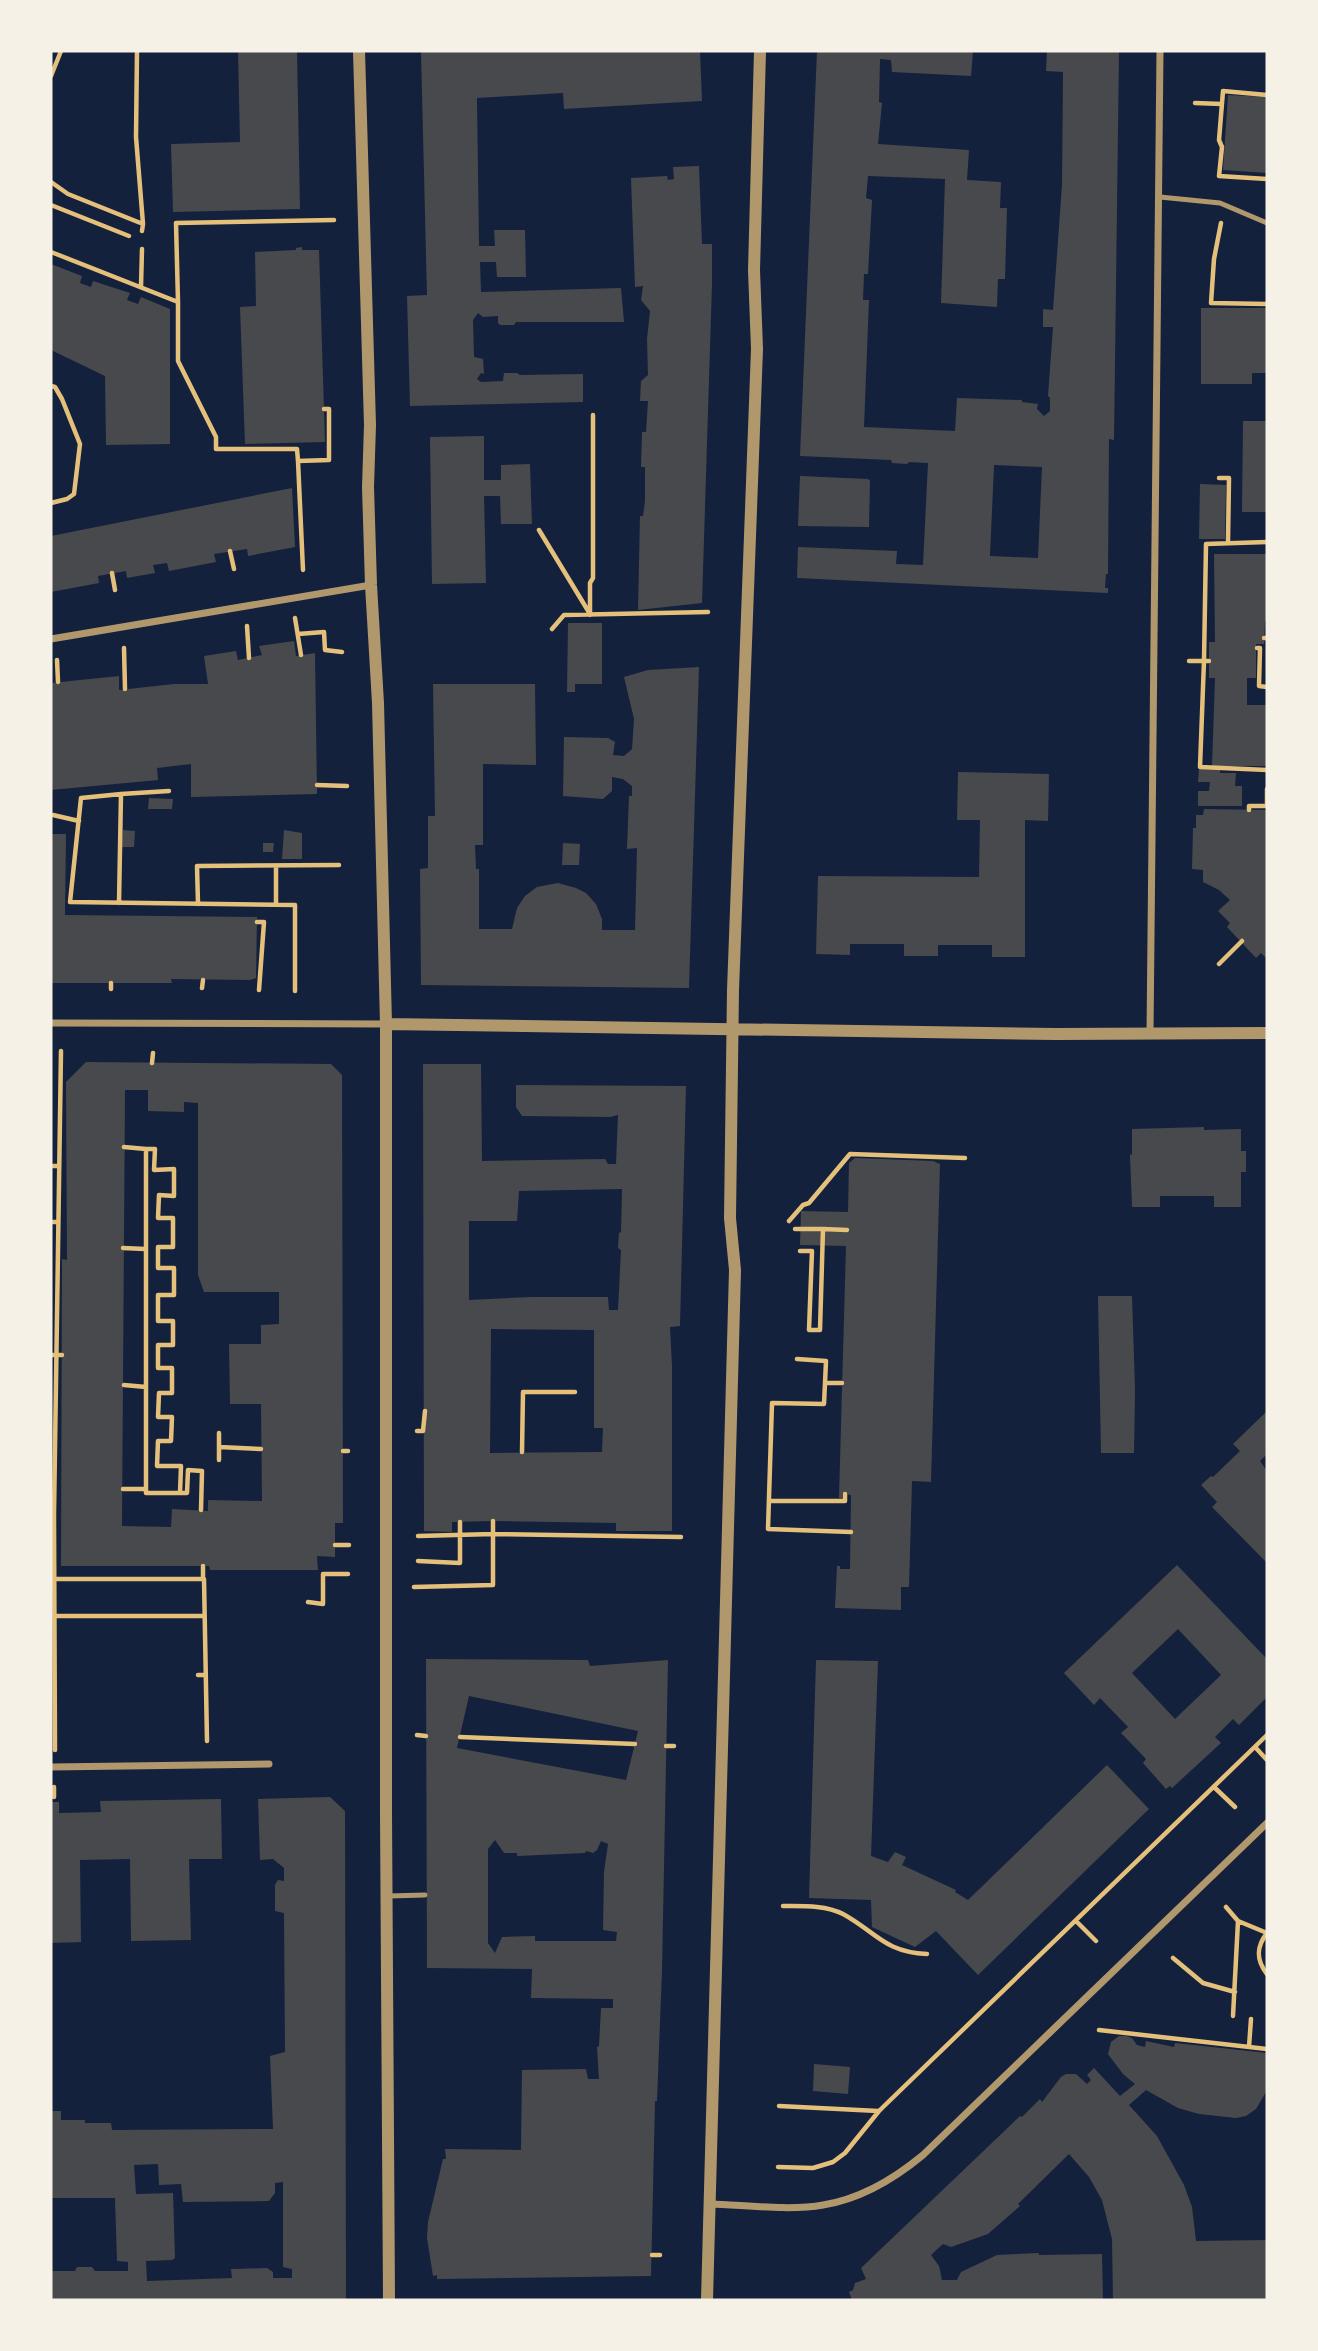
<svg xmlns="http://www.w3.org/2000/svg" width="1318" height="2351" viewBox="0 0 1318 2351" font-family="'Space Grotesk',sans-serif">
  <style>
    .building { fill: #48494c; fill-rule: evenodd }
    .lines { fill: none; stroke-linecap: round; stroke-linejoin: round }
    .path { stroke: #e5c07b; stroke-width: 4.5 }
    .service { stroke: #b1986c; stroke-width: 5 }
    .minor { stroke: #b1986c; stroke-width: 7 }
    .tertiary { stroke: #b1986c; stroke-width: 12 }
  </style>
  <rect width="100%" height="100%" fill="#14213d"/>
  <!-- building -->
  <path class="building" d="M238,51H297L300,209L173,212L171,144L240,142Z
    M424,51H700L702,101L564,109L563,93L477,98L479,246H495L494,230H525L526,277H497L496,262H480L481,292L621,288L624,322H516L514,325H500L498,323V316L483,317L478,313L473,320L474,357L483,359L484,374L481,373L477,379L481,382L503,381L504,373H517L520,375L583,374V402L410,406L407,296L427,295L421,53Z
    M817,51H973L971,76L892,72L891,60L880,59L879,102L882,103L878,144L969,150L967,180L1001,182L1000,208H1007L1005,279H998L997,307L941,303L945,179L868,176L866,198L872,200L868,274H864L863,300H869L864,427L955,431L957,398L1022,400V402L1038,404L1037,409L1044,416L1050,411V398L1048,396L1053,327H1043V309L1053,310L1062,185L1063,72L1046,71L1047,51H1119L1114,440L1109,439L1108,574H1106L1105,588H1108V593L797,578L798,547L897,551L896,564L923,565L928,463L909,462L907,464L892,463L891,460L800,456ZM994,465L1042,467L1038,558L990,556Z
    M1228,95L1267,97V173L1223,170Z
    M699,166L702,244H712V284L702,603L638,610L640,516H643L645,501V467H641L642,432H646L648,401H640L641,381L648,375L647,339L650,311L641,300L643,286L635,287L631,178L667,176L668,180L674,179L673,167Z
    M302,247V250H319L325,442L245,444L240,307L256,306L255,252L296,250V248Z
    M51,264L82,276L80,283L91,287L93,281L130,293L127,300L138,304L141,297L170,309V444L106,445L105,376L51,350Z
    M1201,308H1267V373H1252V384H1201Z
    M1243,421H1267V512H1242Z
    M484,436V480H501V465L530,464L532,524H501L500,496H484L486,583L432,584L430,437Z
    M800,476L868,479L870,481L869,527L798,526Z
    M1200,484L1226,485L1225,539H1199Z
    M292,488L295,547L248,556L247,549L214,554L216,562L169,571L167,563L153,565L155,573L127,578L126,571L98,576L99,583L51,592V536Z
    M1214,554H1267V621H1265L1264,644H1256V678H1247V705H1267V766H1212L1215,678H1209V642H1215Z
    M568,623H602V684H575V692H567Z
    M294,641L296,656L315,653L317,794L191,797V764L157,768L158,780L51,790V683L119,676V690L174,684H208L204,656L236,651L238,660L262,655L259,646Z
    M699,667L689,988L421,985L420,869L428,868V816H435L433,684H535L536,765L483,764V845H475L476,869H479V929H512L517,908L525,896L537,887L558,883L576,888L586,893L596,904L602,919V930H635L637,848L627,849L629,796H632V786L623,779L612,777V791L603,799L563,796L564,737L608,738L615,742L613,755L624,756L632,749L634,719L624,677L648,670Z
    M1199,769L1220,770V773H1236L1235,786H1242V806H1198V791H1209L1210,782H1198Z
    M958,772L1049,774L1048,821L1025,820V957H992V945H938V956H904V944H850V955L816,954L818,876L979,877L980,820H957Z
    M149,798L173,799L172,809H148Z
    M1204,809L1267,810V959L1261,953L1256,958L1227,927L1230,923L1218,911L1230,900L1219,890L1203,882V870L1192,869L1193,828H1196V815H1203Z
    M123,830L135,831L134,847H122Z
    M284,830L302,833V859H282Z
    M51,834H66L65,915L257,917L256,978L250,980L171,979L172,983H51Z
    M263,843H274L273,852H263Z
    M563,843L580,844L579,865H562Z
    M86,1062L331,1064L342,1075L343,1523H335V1557L317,1556L318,1570H210L209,1566H61L62,1259L67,1260L66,1082ZM125,1090H148V1111L184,1112V1102L198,1103V1275L204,1292H279V1324L261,1325V1344H229L230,1404H261L262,1501L208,1500V1511L172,1509L171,1527L122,1526Z
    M423,1064H481L482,1161L605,1159L608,1164H616L618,1115L610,1117L522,1116L516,1107V1085L686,1086L680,1326L670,1327L672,1366V1531H616V1523L493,1521L452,1522V1532L424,1531ZM622,1189L621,1232L619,1233L618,1248L621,1250L618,1310H609L608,1297H530L469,1300V1221H517L519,1191ZM491,1329L594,1330V1428H603L602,1452L490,1453Z
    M1204,1127V1130L1241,1129V1151H1246V1172H1241V1207H1214V1196H1160V1207H1132L1130,1155L1132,1154V1129Z
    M855,1158L933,1161L940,1164L931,1482L912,1481L909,1587H901V1610L835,1608L837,1566H840V1569H850L851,1495L842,1494V1498H839L846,1246L800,1245L801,1211L848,1212L849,1163Z
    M1098,1296H1132L1135,1389L1134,1453H1101Z
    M1267,1411V1454L1260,1461L1267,1471V1563L1212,1507L1217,1502L1201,1485L1211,1476L1213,1477L1240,1451L1233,1444Z
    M1177,1565L1267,1659V1697L1239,1725L1233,1719L1215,1737L1221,1743L1172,1788L1170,1786L1166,1789L1143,1763L1146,1759L1121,1733L1128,1727L1100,1698L1094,1705L1064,1673ZM1178,1629L1221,1675L1175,1719L1132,1673Z
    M426,1659L588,1660L590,1666L668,1660L662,1970L657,2101H655L651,2276L437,2279V2275L433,2276L427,2238L428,2222L443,2159H446L445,2149L521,2150L522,2070L586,2069L588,2079H599L597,2047L599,2046L601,2008H613V1999L531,1998L532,1969L427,1968ZM469,1696L638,1731L626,1780L457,1748ZM495,1840L504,1853H517V1856L585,1853L586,1851L593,1853L597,1850L601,1841L608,1844L604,1872L603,1930L617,1932L616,1941H535V1936L502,1937L495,1953L488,1943V1849Z
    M816,1660L878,1661L871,1856L888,1862L895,1852L906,1857L902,1865L956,1890L955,1892L968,1900L1107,1765L1149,1809L978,1975L936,1931L915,1947L872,1927L871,1900L809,1898Z
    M330,1797L345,1811L346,2300H51V2271H75L77,2267H92L95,2271H128V2262L117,2261L115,2198H51V2111H61V2120H85V2123H111L112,2130L273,2129L270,2056L285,2052L284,1913L275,1911V1885L278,1880L284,1881V1868L273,1859L260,1860L258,1799ZM158,2164L159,2185L181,2184L183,2202L269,2201L275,2193V2183L283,2182V2267L292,2269V2278H273V2272L267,2268L236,2269H231L232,2278L147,2281L146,2261L172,2260L175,2258L173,2193L136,2194L134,2165Z
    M221,1799L222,1859H189L191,1940L131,1941L130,1859L80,1860L81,1942L51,1943V1802H59V1813L101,1812L100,1801Z
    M1119,2036H1126L1132,2038L1137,2045L1145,2047L1146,2041L1174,2047L1175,2043L1267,2053L1266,2092L1256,2109L1246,2116L1236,2118L1199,2114L1178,2108L1146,2090L1129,2105L1157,2136L1184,2185L1192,2207L1196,2241L1267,2240V2300H1113L1112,2239L1102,2200L1089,2177L1069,2154L1018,2204L1020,2206L988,2234L951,2247L943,2244L931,2255L939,2266L942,2280H957L961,2272L997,2255L1039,2253V2255L1102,2254L1103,2300H852L849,2292L853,2290L855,2283L866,2279L861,2268L1020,2116L1022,2117L1040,2099L1042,2102L1061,2077L1066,2074H1076L1087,2084L1091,2080L1087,2075L1094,2068L1120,2096L1135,2084L1123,2074L1108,2054L1111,2042Z
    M814,2064L850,2067L848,2094L813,2091Z"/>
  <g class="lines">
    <!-- path -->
    <path class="path" d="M137,51L136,137L143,224
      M51,76L61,51
      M1267,95L1223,91L1219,140L1222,147L1219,176L1267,179
      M1195,103L1222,104
      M51,182L68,194L143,224L142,231
      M51,205L129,236
      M1221,223L1214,259L1211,303L1267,304
      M51,252L178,302V361L216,437V449H297L298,461L329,460V409H324
      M141,287L142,249
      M178,302L176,223L334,220
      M51,386L55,387L62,399L80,444L74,494L67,499L51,503
      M298,461L303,570
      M1219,478H1229L1228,542
      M539,530L590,614
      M230,551L234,569
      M112,573L115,590
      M590,615V583L593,578V415
      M295,618L301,655
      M247,626L249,658
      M552,629L564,615L708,612
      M298,634L324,632L325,650L342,652
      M1264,638H1267
      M124,648L125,689
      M1257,648H1260L1259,686L1267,687
      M57,660L58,682
      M1189,661H1204L1200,767L1267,770
      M1209,661H1204L1206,544L1267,542
      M317,785L347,786
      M121,794L81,798L70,902L295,905V991
      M1249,810V806H1267V789
      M53,815L79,821
      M119,903L121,794L169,791
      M198,904L197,866L339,865
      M276,904V866
      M257,922H264L259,990
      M1219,964L1242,941
      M202,988L203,980
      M111,989V983
      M152,1063L153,1053
      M124,1147L146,1149V1489
      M146,1149H155L154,1170L174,1169V1196L159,1195L158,1218H173V1247H158V1268H174V1295H158V1321H173V1345H158V1368H172V1393H159L158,1417H172L171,1441H158L157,1466H181L180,1493
      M51,1166H59
      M789,1221L803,1205L809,1203L850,1154L965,1158
      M51,1222H58
      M795,1229H823
      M123,1248L145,1249
      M800,1251H812L809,1330H820L823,1229L847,1230
      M51,1355H62
      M797,1359L826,1361L825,1383H842
      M825,1383L824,1404L772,1403L768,1529L851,1532
      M124,1385L146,1387
      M417,1431H423L425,1411
      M219,1447L261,1449
      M343,1451H348
      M522,1452L523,1392H575
      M219,1460V1433
      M123,1489H146V1493H187L188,1470L202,1471L201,1510
      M769,1501H845V1494
      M418,1536L493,1534L681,1537
      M335,1545H349
      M418,1561L460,1563V1522
      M52,1579H204L207,1741
      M203,1579V1566
      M414,1587L493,1585V1521
      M308,1602L323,1604V1574H348
      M56,1616H204
      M198,1675H206
      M417,1735L426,1736
      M460,1737L635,1744
      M666,1746H674
      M1255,1747L1267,1760
      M55,1750L54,1515L61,1051
      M1214,1787L1235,1807
      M54,1797V1787
      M783,1906C803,1906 826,1905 843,1914C876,1932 884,1952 927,1954
      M1226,1907L1238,1921L1267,1933
      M1076,1921L1096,1941
      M1267,1933C1256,1947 1256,1960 1267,1974
      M1173,1958L1203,1983L1235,1992
      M1233,2016L1238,1921
      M1099,2030L1267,2049
      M1249,2047L1251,2019
      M779,2106L878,2111
      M778,2167L813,2168L833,2162L845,2153L879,2111L1267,1735
      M652,2255H660"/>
    <!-- service -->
    <path class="service" d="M1160,197L1220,203L1267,223
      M388,1896L425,1895"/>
    <!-- minor -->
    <path class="minor" d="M51,639L371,585
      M51,1023L386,1024
      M1150,1034L1160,51
      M51,1767L269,1764
      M710,2204C744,2205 790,2211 823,2205C861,2199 894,2179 923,2155L1267,1823"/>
    <!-- tertiary -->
    <path class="tertiary" d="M359,51L370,425L368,487L371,585L378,703L386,1024V1813L389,2300
      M386,1024L1056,1034L1267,1033
      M707,2300L735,1270L730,1218L733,990L757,349L754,270L760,51"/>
  </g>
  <!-- border -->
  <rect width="1318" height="2351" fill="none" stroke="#f6f1e7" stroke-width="105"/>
</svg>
